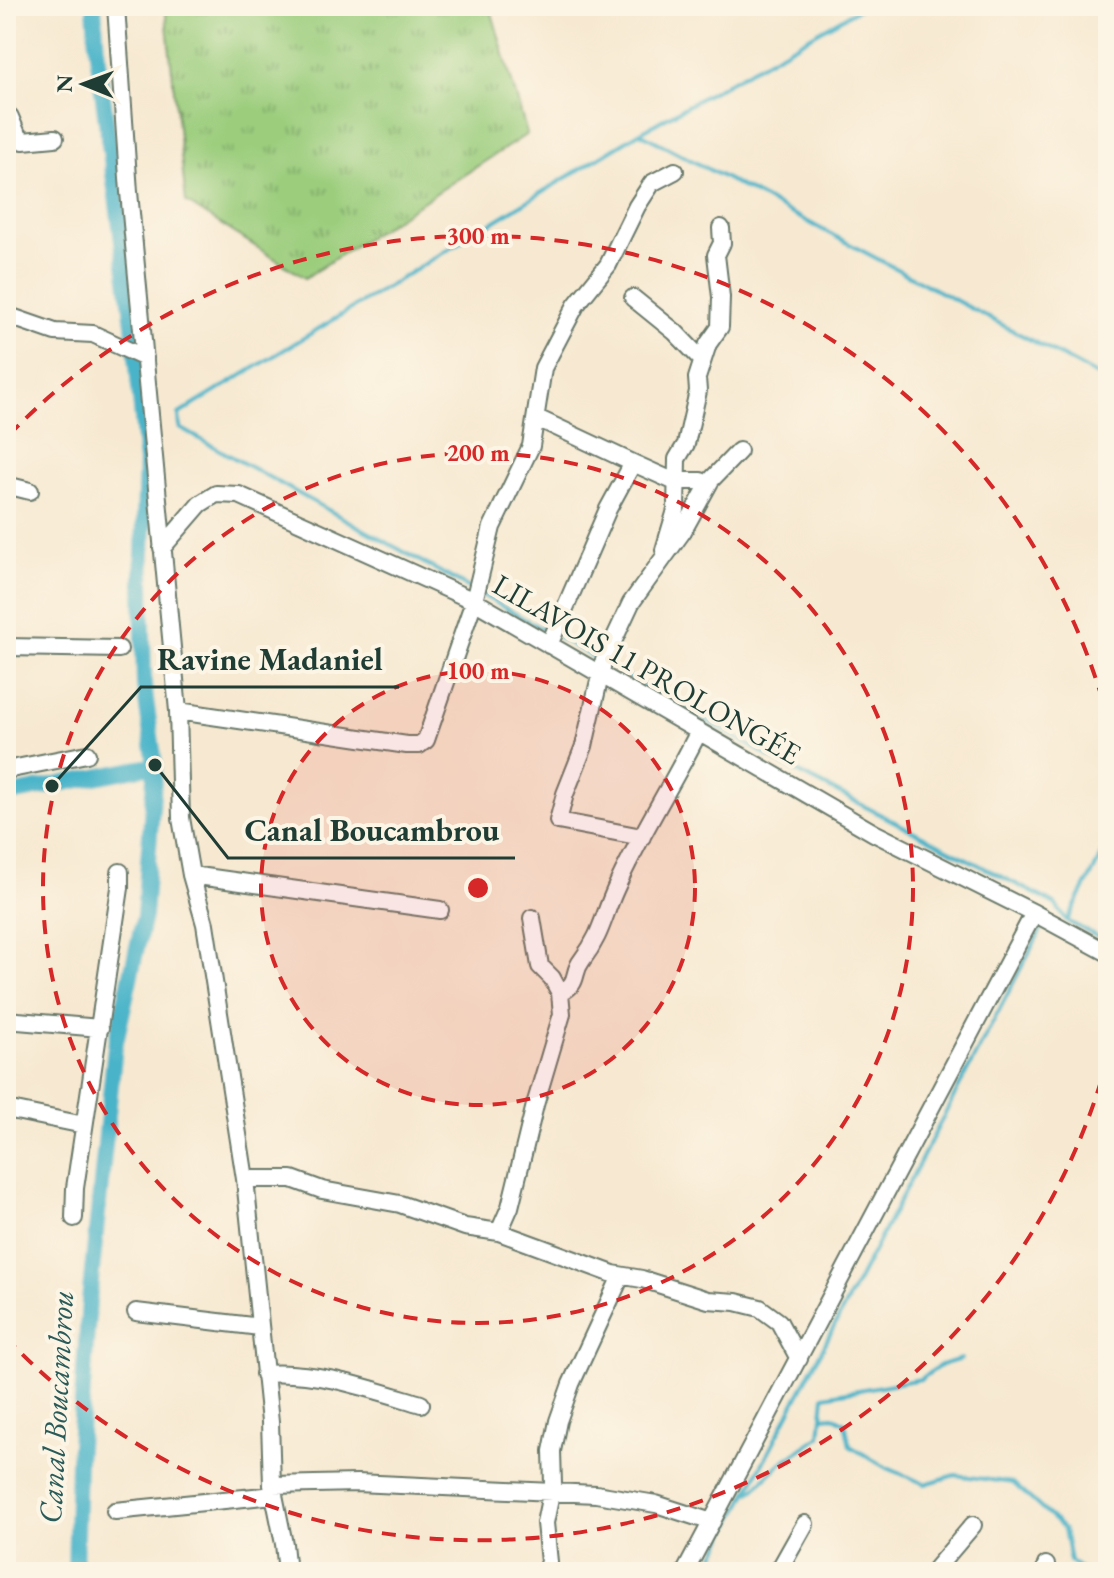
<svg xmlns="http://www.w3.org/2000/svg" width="1114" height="1578" viewBox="0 0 1114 1578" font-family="'EB Garamond',serif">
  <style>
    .grass { fill: url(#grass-tufts); stroke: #5d8558; stroke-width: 2 }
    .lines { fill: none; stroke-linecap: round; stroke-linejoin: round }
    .stream { stroke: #4ab4c9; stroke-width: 4 }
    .canal { stroke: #4ab4c9; stroke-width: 16 }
    .minor-casing { stroke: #6b796b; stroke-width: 20 }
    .minor { stroke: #fff; stroke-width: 16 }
    .ring { fill: none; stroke: #d62828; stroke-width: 4; stroke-dasharray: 14 10 }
    .labels { text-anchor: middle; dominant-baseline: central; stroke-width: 8; stroke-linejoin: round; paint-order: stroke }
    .street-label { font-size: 30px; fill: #1f3d34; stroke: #fcf5e5 }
    .water-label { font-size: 32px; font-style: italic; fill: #2a5b59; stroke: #fcf5e5 }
    .centre { fill: #d62828; stroke: #fcf5e5; stroke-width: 4 }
    .ring-label { font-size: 24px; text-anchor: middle; font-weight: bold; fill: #d62828; stroke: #fcf5e5; stroke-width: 8; stroke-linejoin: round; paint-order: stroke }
    .leader { fill: none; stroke: #1f3d34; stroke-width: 3 }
    .callout-dot { fill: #1f3d34; stroke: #fcf5e5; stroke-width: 3 }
    .callout-label { font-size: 32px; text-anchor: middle; font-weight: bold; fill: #1f3d34; stroke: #fcf5e5; stroke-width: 8; stroke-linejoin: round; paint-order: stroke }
  </style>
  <defs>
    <pattern id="grass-tufts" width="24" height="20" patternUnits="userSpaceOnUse" patternTransform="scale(2)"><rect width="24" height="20" fill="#9bcd7d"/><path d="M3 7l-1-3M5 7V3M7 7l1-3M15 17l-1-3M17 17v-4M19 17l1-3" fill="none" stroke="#7ea867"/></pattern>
  </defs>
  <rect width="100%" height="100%" fill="#fcf5e5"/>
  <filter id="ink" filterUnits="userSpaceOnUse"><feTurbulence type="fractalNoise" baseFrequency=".0125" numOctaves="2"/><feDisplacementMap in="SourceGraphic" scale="16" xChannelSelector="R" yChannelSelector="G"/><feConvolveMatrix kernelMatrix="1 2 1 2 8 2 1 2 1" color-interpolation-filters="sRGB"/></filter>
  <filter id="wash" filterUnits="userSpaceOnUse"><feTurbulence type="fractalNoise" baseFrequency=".006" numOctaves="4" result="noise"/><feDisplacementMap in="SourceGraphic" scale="32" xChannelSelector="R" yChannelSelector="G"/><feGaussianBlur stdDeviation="1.8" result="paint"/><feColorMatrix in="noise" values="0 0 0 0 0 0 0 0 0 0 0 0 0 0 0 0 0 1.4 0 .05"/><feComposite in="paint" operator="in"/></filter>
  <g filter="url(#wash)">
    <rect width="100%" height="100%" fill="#f7e9d1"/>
    <!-- grass -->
    <path class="grass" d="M165,6H490L527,134L305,278L186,202Z"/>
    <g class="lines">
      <!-- stream -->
      <path class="stream" d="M640,133L1108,381
        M471,589L180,428L179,414L639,133L864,6
        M482,595L551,634
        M559,638L600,661
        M608,665L782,764L1055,904L1067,921L1108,942
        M1068,919L1108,844
        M822,1417L833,1416L845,1423L850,1446L885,1467L925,1484L955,1475L1013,1483L1064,1529L1070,1561L1084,1572
        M750,1493L781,1463L820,1436L824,1396L921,1379L941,1365L961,1359
        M706,1572L1044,924"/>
      <!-- canal -->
      <path class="canal" d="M6,795L155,765
        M75,1572L78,1461L89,1301L115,1046L144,916L155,765L144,685L142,583L146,461L133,324L97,53L94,6"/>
    </g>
  </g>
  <g filter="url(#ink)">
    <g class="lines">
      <defs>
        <path id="minor" d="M116,6L129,192L178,711L181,818L191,875L205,924L245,1179L270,1422L272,1485L284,1544L287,1572
          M6,116L10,117L17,134L23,141L55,138
          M633,298L675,332L702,360
          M6,315L55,332L93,334L145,358
          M537,418L633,463
          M6,485L30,491
          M162,548L200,504L216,494L239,495L474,601L874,833L1034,913L1108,953
          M664,550L676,510L677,459L686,444L698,391L697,378L708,344L720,327L721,297L716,255L722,243L721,228
          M549,645L608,509L633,463L673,481H701L706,487
          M6,647L119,649
          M178,711L407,745H419L426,740L474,601L492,527L531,446L543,368L576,305L608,265L637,206L652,183L675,171
          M6,770L87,754
          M642,837L558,821L565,794L584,746L603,663L631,603L683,531L711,480L739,451
          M191,875L440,910
          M560,993C581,982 571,974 582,960C602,934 603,916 616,888C640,834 673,784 699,731
          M6,1020L100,1028
          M6,1109L84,1125
          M245,1179H292L322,1190L400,1204L465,1227L499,1232L613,1274L642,1279L708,1300L736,1302L760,1308L779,1322L799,1359
          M74,1218L75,1188L120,888V872
          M499,1232L510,1207L535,1105L562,1014L560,993L552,978L540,966L532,918
          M136,1312L260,1327
          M264,1374C317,1370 371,1389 421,1404
          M272,1485L357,1483L596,1494L656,1504L712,1522
          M115,1511L274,1495
          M545,1572L549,1562L545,1523L553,1484L552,1451L558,1421L571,1384L621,1276
          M685,1572L1034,913
          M778,1572L805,1524
          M933,1572L973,1525
          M1044,1572L1046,1565"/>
      </defs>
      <!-- minor casing -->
      <use href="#minor" class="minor-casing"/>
      <!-- minor -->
      <use href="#minor" class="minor"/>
    </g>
  </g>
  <!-- distance rings -->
  <circle cx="478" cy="888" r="217" fill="#d62828" fill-opacity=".12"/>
  <g class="ring">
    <circle cx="478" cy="888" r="217"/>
    <circle cx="478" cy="888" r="435"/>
    <path d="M1108 1057A652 652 0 0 1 9 1341M9 435A652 652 0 0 1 1108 719"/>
  </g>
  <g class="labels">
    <!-- street labels -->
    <g class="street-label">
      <text transform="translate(647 669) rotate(30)">LILAVOIS 11 PROLONGÉE</text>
    </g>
    <!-- water labels -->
    <g class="water-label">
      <text transform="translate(56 1407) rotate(-87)">Canal Boucambrou</text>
    </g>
  </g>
  <circle cx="478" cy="888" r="12" class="centre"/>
  <g class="ring-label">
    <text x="478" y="244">300 m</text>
    <text x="478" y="461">200 m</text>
    <text x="478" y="679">100 m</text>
  </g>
  <!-- callouts -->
  <path class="leader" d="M52 786L141 687H399M155 765L228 858H515"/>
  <g class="callout-dot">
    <circle cx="52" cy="786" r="8"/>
    <circle cx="155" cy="765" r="8"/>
  </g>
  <g class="callout-label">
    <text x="270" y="670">Ravine Madaniel</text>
    <text x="372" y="841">Canal Boucambrou</text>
  </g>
  <!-- margin -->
  <rect width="1114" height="1578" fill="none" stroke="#fcf5e5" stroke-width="32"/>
  <!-- north arrow -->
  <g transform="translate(84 84) rotate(271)" stroke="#fcf5e5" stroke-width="6" paint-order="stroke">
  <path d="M0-6L14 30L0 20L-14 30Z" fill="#1f3d34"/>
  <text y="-12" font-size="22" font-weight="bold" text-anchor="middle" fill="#1f3d34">N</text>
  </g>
</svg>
